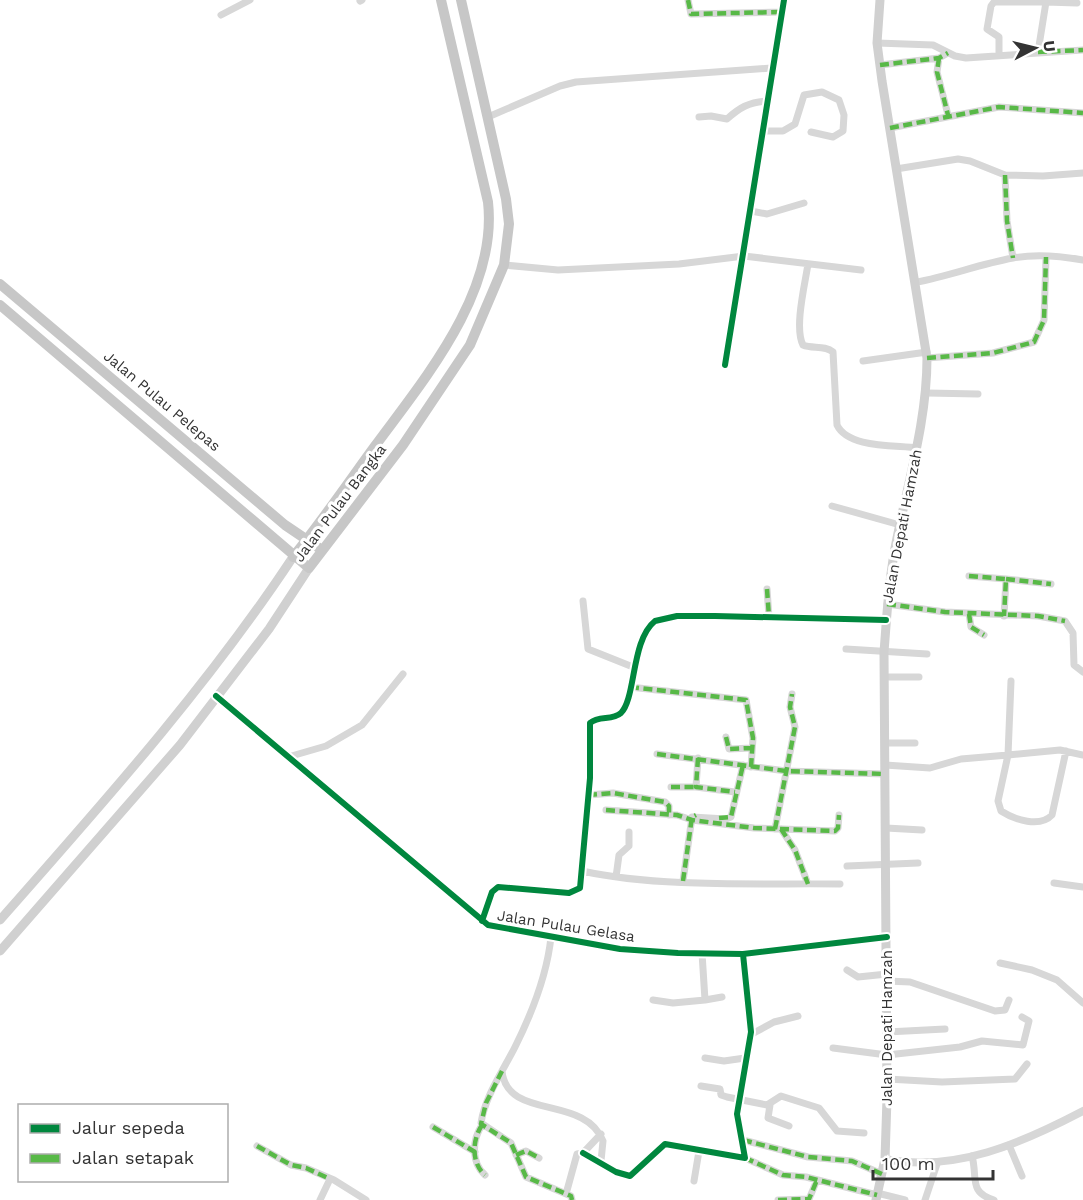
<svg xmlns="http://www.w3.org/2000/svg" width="1083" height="1200" viewBox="0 0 1083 1200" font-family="'Work Sans',sans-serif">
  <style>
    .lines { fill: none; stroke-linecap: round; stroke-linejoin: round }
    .minor { stroke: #d7d7d7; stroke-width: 7 }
    .tertiary { stroke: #d7d7d7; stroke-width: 8 }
    .secondary { stroke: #d0d0d0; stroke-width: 9 }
    .trunk { stroke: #c7c7c7; stroke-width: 10 }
    .quiet { stroke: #58b947; stroke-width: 4.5; stroke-dasharray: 9 4.5; stroke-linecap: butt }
    .cycleway-casing { stroke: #fff; stroke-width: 10 }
    .cycleway { stroke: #00873e; stroke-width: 6 }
    .labels { text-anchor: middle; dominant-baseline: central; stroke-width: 6; stroke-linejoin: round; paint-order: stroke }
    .street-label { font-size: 15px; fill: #333; stroke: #fff }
  </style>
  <rect width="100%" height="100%" fill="#fff"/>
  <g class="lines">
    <!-- minor -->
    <path class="minor" d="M688,0L691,14L781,12
      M360,1L362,0
      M1046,2L1077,3
      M221,15L250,0
      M877,43L933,45L955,56L966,58L1083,50
      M999,55V37L987,29L991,6L994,2H1046L1038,52
      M939,58L937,72L948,115
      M880,65L939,58L948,53
      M488,117L560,86L576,82L771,68
      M699,117L711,116L727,119C739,108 749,102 766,101
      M890,128L999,107L1083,113
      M762,131H783L795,124L804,95L822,92L839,100L844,115L843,131L833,137L811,132
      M896,169L958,159L970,161L1005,175L1043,176L1083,173
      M1005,175L1007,221L1013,258
      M751,211L767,214L804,203
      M808,264C805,284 794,328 803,345C812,349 825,345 833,352L837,425C848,448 894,445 917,448
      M504,265L558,270L679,264L744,256L861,270
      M917,282C949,276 980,264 1013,258C1034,254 1061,256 1083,260
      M927,358L993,353L1034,342L1044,320L1046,257
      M863,361L927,352
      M725,365L784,0
      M927,393L978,394
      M832,506L900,525
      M969,576L1006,579L1004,616
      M1006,579L1051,584
      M767,589L769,617
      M583,601L588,649L633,667
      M887,604L945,612L1038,616L1065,621L1073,633L1074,665L1083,672
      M969,614L971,627L984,635
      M846,649L927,654
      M884,677H919
      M1011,681L1008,755L1060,750L1083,755
      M630,687L746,700L753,738L751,767
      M216,696L488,925L620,949L678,953L743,954L887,937
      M726,737L729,749L752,748
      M885,743H915
      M657,754L786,771L885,774
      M288,757L326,746L362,725L403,674
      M698,758L696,787L735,792
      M885,765L930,768L961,759L1008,755L998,801L1001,811C1015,820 1040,828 1052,815L1066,751
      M671,787H696
      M588,795L613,793L665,802L669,806V815
      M606,810L677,815L692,820L754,828L835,831L838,828L839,815
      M886,828L922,830
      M775,829L795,727L790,707L792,694
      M781,829L795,850L808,884
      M847,866L918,863
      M582,871C660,888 759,883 840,884
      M616,877L619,855L629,846V832
      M683,881L692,817L726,819L731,817L743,765
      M1054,883L1083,887
      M482,921L492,892L498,887L569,893L580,888L590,778V723C599,715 612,721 621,713C636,698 631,640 655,621L677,616H715L886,620
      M551,937C547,975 532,1013 515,1047C503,1071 485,1096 481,1123L511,1143L526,1177L571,1196L572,1200
      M1000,963L1032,970L1057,980L1083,1003
      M847,970L858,977L887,974
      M887,981L910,982L995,1011L1005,1010L1009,1000
      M653,1000L673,1003L705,1000L702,953
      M705,1000L722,997
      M887,1032L945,1029
      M750,1035L774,1022L798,1016
      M833,1048L887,1055L960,1047L982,1041L1023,1045L1029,1021L1022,1017
      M705,1058L724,1061L745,1058
      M502,1071C507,1121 585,1094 603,1141L601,1161
      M887,1079L942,1082L1015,1079L1027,1064
      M701,1086L720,1089L721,1095L727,1097L767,1105L781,1096L819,1108L837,1131L864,1133
      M770,1105L768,1118L789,1126
      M482,1125C472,1140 471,1163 485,1175
      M433,1127L475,1152
      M743,1140L808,1157L852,1161L882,1174
      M1009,1145L1022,1176
      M257,1146L291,1165L306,1168L334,1180L366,1200
      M583,1153L616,1172L630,1176L665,1144L745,1158L737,1114L751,1032L743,954
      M516,1155L526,1151L539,1158
      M972,1156C978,1178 968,1192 994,1200
      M745,1158L783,1175L806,1177L877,1195
      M694,1181L699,1151
      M877,1193L905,1200
      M566,1194L577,1154L583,1153L601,1134
      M320,1200L330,1179
      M778,1200L809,1199L817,1180
      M925,1200L937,1164"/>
    <!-- tertiary -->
    <path class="tertiary" d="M885,1159C955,1173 1022,1143 1083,1111"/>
    <!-- secondary -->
    <path class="secondary" d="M0,920C103,803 207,687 293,557
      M0,951L180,745L269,629L309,568
      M876,1200L885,1159L887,1098L884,652C887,614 889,576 897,538C909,478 927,419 927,358L882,81L877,43L880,0"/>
    <!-- trunk -->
    <path class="trunk" d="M0,284L285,525L322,550
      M0,305L309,568L403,445L470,345L504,265L509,224L506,199L461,0
      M293,557C322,521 348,483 375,446C425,378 498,292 488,202L441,0"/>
    <!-- quiet -->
    <path class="quiet" d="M688,0L691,14L781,12
      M1038,52L1083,50
      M939,58L937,72L948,115
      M880,65L939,58L948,53
      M890,128L999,107L1083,113
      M1005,175L1007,221L1013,258
      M927,358L993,353L1034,342L1044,320L1046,257
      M969,576L1006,579L1004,616
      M1006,579L1051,584
      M767,589L769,617
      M887,604L945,612L1038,616L1065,621
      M969,614L971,627L984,635
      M630,687L746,700L753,738L751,767
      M726,737L729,749L752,748
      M657,754L786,771L885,774
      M698,758L696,787L735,792
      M671,787H696
      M588,795L613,793L665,802L669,806V815
      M606,810L677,815L692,820L754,828L835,831L838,828L839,815
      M719,818L731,817L743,765
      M775,829L795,727L790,707L792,694
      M781,829L795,850L808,884
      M683,881L692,817L696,815
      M502,1071L486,1103L481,1124L511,1143L526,1177L571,1196L572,1200
      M482,1125C472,1140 471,1163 485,1175
      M433,1127L475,1152
      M743,1140L808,1157L852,1161L882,1174
      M257,1146L291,1165L306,1168L330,1179
      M516,1155L526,1151L539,1158
      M745,1158L783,1175L806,1177L877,1195
      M778,1200L809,1199L817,1180"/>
    <defs>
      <path id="cycleway" d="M725,365L784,0
        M216,696L488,925L620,949L678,953L743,954L887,937
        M482,921L492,892L498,887L569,893L580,888L590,778V723C599,715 612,721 621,713C636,698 631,640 655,621L677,616H715L886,620
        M583,1153L616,1172L630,1176L665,1144L745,1158L737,1114L751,1032L743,954"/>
    </defs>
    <!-- cycleway casing -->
    <use href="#cycleway" class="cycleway-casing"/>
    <!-- cycleway -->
    <use href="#cycleway" class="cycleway"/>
  </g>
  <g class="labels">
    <!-- street labels -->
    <g class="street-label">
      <text transform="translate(162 401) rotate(40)">Jalan Pulau Pelepas</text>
      <text transform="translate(340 503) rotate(-53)">Jalan Pulau Bangka</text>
      <text transform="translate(902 526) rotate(-79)">Jalan Depati Hamzah</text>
      <text transform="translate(566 926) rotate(9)">Jalan Pulau Gelasa</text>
      <text transform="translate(887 1028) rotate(-90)">Jalan Depati Hamzah</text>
    </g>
  </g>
  <!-- legend -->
  <rect x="18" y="1104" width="210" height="78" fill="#ffffff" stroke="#adadad" stroke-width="1.5"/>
  <rect x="30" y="1124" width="30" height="9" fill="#00873e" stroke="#adadad" stroke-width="1.5"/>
  <text x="72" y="1134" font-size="18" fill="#333333">Jalur sepeda</text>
  <rect x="30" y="1154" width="30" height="9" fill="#58b947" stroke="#adadad" stroke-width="1.5"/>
  <text x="72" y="1164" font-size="18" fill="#333333">Jalan setapak</text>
  <!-- north arrow -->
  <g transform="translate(1035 48) rotate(83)" stroke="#ffffff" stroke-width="4.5" paint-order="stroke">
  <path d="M0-4.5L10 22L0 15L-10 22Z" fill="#333333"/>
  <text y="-9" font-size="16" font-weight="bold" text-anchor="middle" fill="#333333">U</text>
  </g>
  <!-- scale -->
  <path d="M873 1170v9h120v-9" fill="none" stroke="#333333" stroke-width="3"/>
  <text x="882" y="1170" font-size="18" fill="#333333" stroke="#ffffff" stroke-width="4.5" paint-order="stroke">100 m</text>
</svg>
